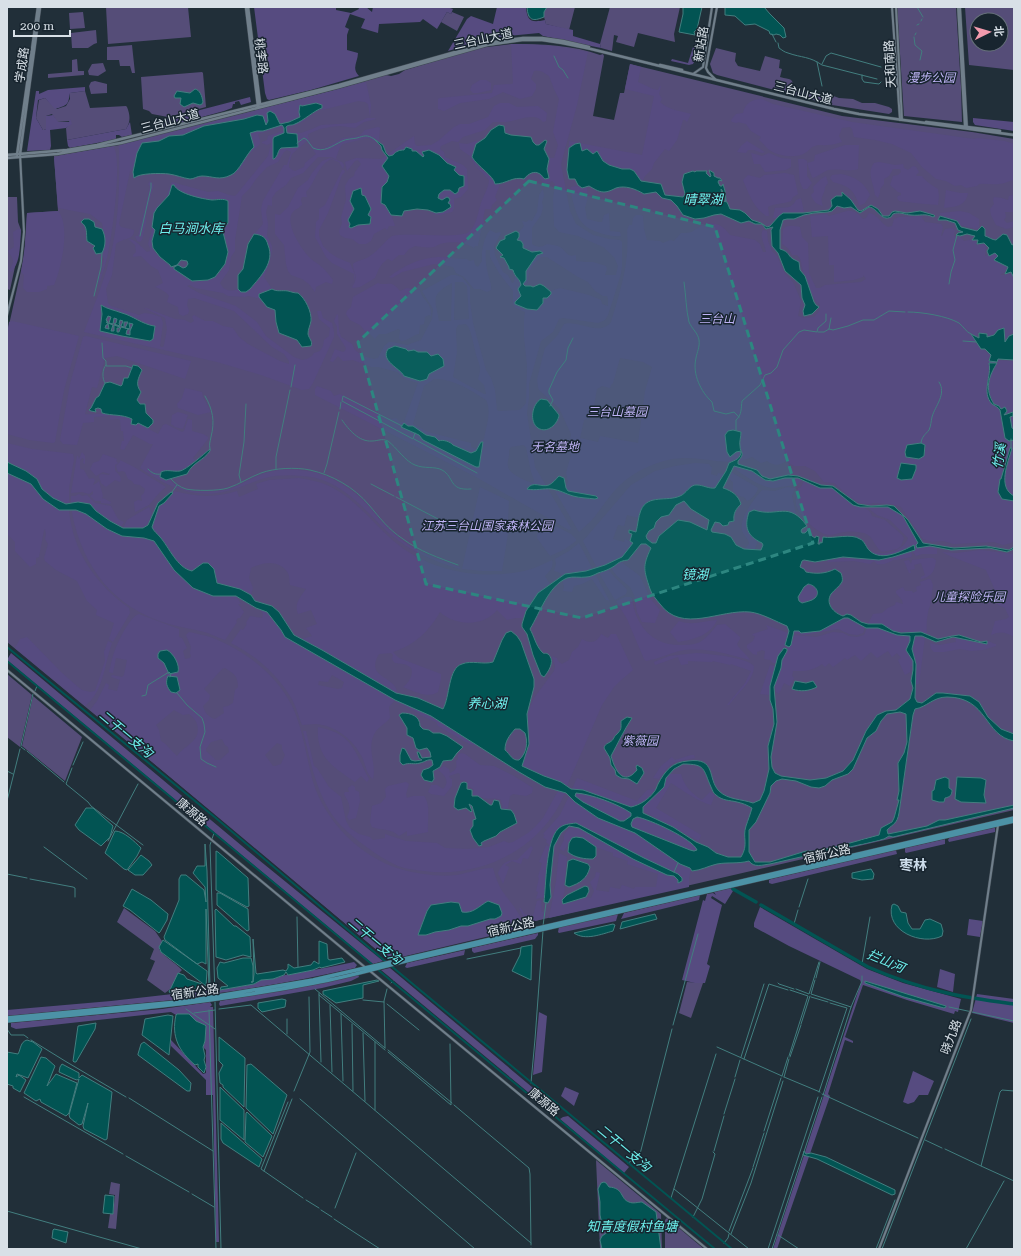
<svg xmlns="http://www.w3.org/2000/svg" width="1021" height="1256" viewBox="0 0 1021 1256" font-family="'Roboto Serif','Noto Sans SC',serif">
  <style>
    .green { fill: #554d78; fill-rule: evenodd }
    .forest { fill: #564b80; fill-rule: evenodd }
    .water { fill: #025453; stroke: #427e7f; fill-rule: evenodd }
    .lines { fill: none; stroke-linecap: round; stroke-linejoin: round }
    .stream { stroke: #427e7f; stroke-width: 1 }
    .canal { stroke: #025453; stroke-width: 2 }
    .river { stroke: #025453; stroke-width: 3.5 }
    .tertiary-casing { stroke: #404b54; stroke-width: 3 }
    .secondary-casing { stroke: #404b54; stroke-width: 3.5 }
    .trunk-casing { stroke: #404b54; stroke-width: 4.5 }
    .tertiary { stroke: #707f8b; stroke-width: 2 }
    .secondary { stroke: #707f8b; stroke-width: 2.5 }
    .trunk { stroke: #4c92a6; stroke-width: 3.5 }
    .marked { fill: #2d8680; fill-opacity: 0.2; stroke: #2d8680; stroke-width: 3; stroke-dasharray: 8 5; stroke-linejoin: round }
    .labels { text-anchor: middle; dominant-baseline: central; stroke-width: 3; stroke-linejoin: round; paint-order: stroke }
    .street-label { font-size: 12px; fill: #d8e0e7; stroke: #18252f }
    .park-label { font-size: 12px; font-style: italic; fill: #bfb4f6; stroke: #18252f }
    .water-label { font-size: 13px; font-style: italic; fill: #6ef1ee; stroke: #18252f }
    .quarter-label { font-size: 14px; font-weight: bold; fill: #cdddeb; stroke: #18252f }
  </style>
  <rect width="100%" height="100%" fill="#212f39"/>
  <!-- green -->
  <path class="green" d="M106,7H188L191,37L108,44Z
    M527,7H575L569,30L546,24L544,17L534,20L528,16Z
    M610,7H680L674,34L675,42L638,33L634,47L616,42L618,36L614,35L612,51L601,48L600,44Z
    M897,7H956L961,87L962,122L904,116Z
    M965,7H1014V70L969,65ZM977,20H1001V44H977Z
    M83,12L85,28L70,29L69,13Z
    M447,12L451,14L452,12L464,17L457,31L441,22Z
    M96,30L97,43L94,44L88,48H72L71,33Z
    M511,44C541,44 574,45 600,55L603,54L604,56L593,116L614,120L620,93H624L630,64L842,116L972,132L1014,139V810L384,956L238,833L7,642V334L24,257L27,213L58,211L54,156L125,144L289,103L386,75L391,76L399,74L405,70L479,48Z
    M132,45L135,73H132L130,66H120L119,60H107V47Z
    M716,48L736,53L735,61L738,66L760,71L765,56L780,60L779,68L782,69L780,77C791,80 792,77 794,88L817,95L828,94L839,98L853,99L862,103H875L889,107L892,109V112L889,114L832,105L827,103L825,101L822,100L821,102L717,75L713,73L710,64Z
    M77,59L78,71H84V75L48,78V74L72,72V60Z
    M103,63L106,71L98,76L89,75L88,71L92,64Z
    M202,72L203,73L206,107L168,117L152,114L149,111L143,109L141,77Z
    M95,81L107,84V93L91,94L89,86L91,82Z
    M85,91L90,108L126,106L127,107C130,114 131,122 126,129L67,140L66,128L69,125L70,121L57,122L52,114L46,116V129L44,130H43L36,118L39,100L45,98L57,109L66,106L70,99V93Z
    M7,197H17L18,222L21,230L19,248L10,290L7,289Z
    M7,674L32,695L20,747L7,737Z
    M33,696L82,737L65,781L22,746Z
    M124,908L155,931L162,941L159,949C163,956 176,963 182,970C173,978 176,987 165,993L147,980L155,961L150,959L154,949L117,922Z
    M687,982L703,983L691,1018L679,1013Z
    M596,1160L661,1214L662,1249H600Z
    M111,1182L120,1184L116,1229L108,1228L110,1214H113L115,1195L109,1194Z
    M667,1218L704,1249H665V1220Z"/>
  <!-- forest -->
  <path class="forest" d="M254,7H336V10L351,13L359,9L358,7H366L372,12L373,7H447L453,9L451,14L447,12L437,29L423,19L420,22L379,24L378,33L361,28L365,19L350,14L345,27L349,29L347,35V50L358,53C358,62 351,68 359,76L311,90L269,100L267,99L265,93Z
    M497,7H526C527,21 531,23 545,20L546,24L573,30V36L600,44L601,48L543,36L539,33L499,37L497,33L491,34L485,40L448,51L467,19L471,16L493,24Z
    M697,38L700,50L693,64L689,65L671,61L672,59L688,63L693,47L695,46Z
    M511,44C538,44 562,46 588,52L577,105L561,164L570,211L576,224L593,235L609,239L620,240L622,242V267L621,274L608,315L605,320L598,323L563,318L559,319L553,332L541,341L529,384V398L527,413L535,467L571,528V529L569,530L476,477L315,395V389L317,386L331,391L334,396L340,394L388,418L392,419L396,418L400,422H404L418,383L405,379L397,372L378,367H371L353,360L343,361L338,356L333,362L330,361L335,349L343,352L345,351L346,348L337,334V327L334,321L337,314L338,315L339,330L341,337L352,344L355,350L363,356L374,359L378,358L384,346L389,342H392L407,345L421,340L432,319L433,309L422,291L451,275H456L462,277L470,287V302L473,323L486,370L491,378L495,390L497,410L499,411L519,410L523,407L526,403L527,365L524,337V319L525,312L516,308L513,305V291L499,273L490,257V250H486C485,257 486,266 488,274C489,279 492,284 491,290L487,292L480,289H474L464,277L456,273L453,267L439,264H434L402,272L392,278L389,277C403,266 420,258 438,257C447,257 457,259 467,259L469,261L474,260L475,265L478,267L482,261C481,252 484,237 490,230L496,233L500,232L501,233L494,246L495,255L503,272L508,275L512,283L514,282L515,277L519,280L521,285L518,289L521,296L515,303L517,306L535,310L543,303V298H546L551,295V291L560,288L589,295L601,300L602,304L608,306V299L607,296H603L595,291L588,282L578,277L547,257H542C530,264 530,271 527,283L523,284C526,280 525,277 526,272C527,266 536,254 542,254L540,251L532,252L528,249L523,248L521,241L517,240L519,233L518,232L522,229L524,226L522,221L526,222L529,220L532,221L537,212L539,195L543,189L544,196L542,202L543,207L541,215L532,228V244C537,248 543,247 547,244C552,245 556,245 560,247C567,251 566,258 576,255V261L586,262H593L606,266L607,269L605,275H616L618,266L614,257L603,247L578,236L559,232L554,226L553,199L555,184L552,181L546,185L540,179V174L543,177L549,174L547,169L549,164V157L551,158H554L558,145L553,132L559,99L554,89L549,76C545,73 539,69 534,71L531,79L536,84V89L532,96L520,99L503,92L489,99L460,103L444,111L438,109V99L440,98L492,93L494,85L512,84L513,83ZM455,282H463L467,286L469,319L454,320ZM452,283L451,321H439C435,298 430,295 452,283ZM466,324C471,328 473,343 475,350C476,357 480,363 480,369C480,372 479,376 478,379L484,385L486,394H484L453,377L457,352L456,329L458,325ZM394,347L406,349L408,351L415,350L418,352H427L431,356L435,355L443,367L433,371L424,380L406,376L390,363L386,354ZM434,379C452,378 471,390 486,400C492,411 486,427 484,439L479,442L476,449L471,447V443L428,432L413,424L424,386ZM405,423L408,426C418,429 418,431 426,435C431,438 435,436 439,441L440,440C451,444 461,448 471,453L476,451L481,442H482L479,467H476L423,440L419,435L401,427ZM523,445L526,447L531,472L534,480L533,483C526,481 508,474 508,466C507,460 510,457 509,450L511,447Z
    M630,64L641,67L638,82L653,89L658,90L660,86H661L659,94L662,99L660,102C668,110 681,111 691,114L687,122L685,120H683L677,140L669,151L665,149L654,163L652,169L645,176L643,180H640C638,177 636,174 635,172C633,170 615,167 610,165C604,163 600,158 596,153C587,155 581,150 575,144L569,148V141L642,155L654,96L625,89Z
    M480,80H486L491,83V90L478,93H473L470,90L472,85Z
    M366,82L371,105L370,117L368,104L365,102L358,101L322,110H318C310,119 300,124 288,127L287,131H286L287,125C297,123 306,120 314,114C317,111 317,110 321,109L320,105L316,103L300,107V117L289,122L280,124L276,116L268,119V121L266,125L261,115H257L243,119L204,126L183,135L169,136L159,141L141,144C140,148 138,149 137,153C135,159 136,167 130,171L119,224L121,227L134,230C134,241 124,237 116,244L112,275L106,289L108,303L111,306L139,315C146,311 154,315 161,317L163,323L160,346L161,347H163L164,345L167,329L165,318L144,308H146L175,319L185,320L191,323L194,321L192,317L194,315L205,321H213L223,326L233,328L239,337L248,344L280,361L289,364V361L284,354L272,347L234,311L194,298L188,299L187,305L189,311L188,314L183,316L179,314L178,307L167,302L169,296C167,292 159,288 155,287L163,283L158,270L151,266L141,256L133,257V255L136,252L135,245L128,239C136,239 141,247 147,252L150,251V248L148,244L152,229L153,213L155,208L166,198L171,183L172,182L208,192L218,191L229,195L235,196L237,194L268,156L271,143L267,145L262,143V142L267,140L268,136L283,131L282,128L280,127L258,134L260,140V144L248,155L240,170L234,174C242,167 246,155 254,147L250,133C261,130 271,130 281,125L283,126L284,133L274,137L273,139V159L281,148L298,145L295,133H288L287,132L301,133L312,129L321,125L356,123L367,118H375L376,119L364,122L355,128L340,126L330,127L320,129L308,134L309,141L312,146L323,149L343,138L359,136L365,130L378,127L380,128L379,141L377,143L371,139L367,138L343,144C339,147 338,153 336,158L338,160L331,157H318L303,173L291,178L286,185L276,192L272,198V206L268,205L266,212L268,224L267,235L272,246V251L269,264L264,277L272,289L259,294L261,299L248,296L245,297L228,296L223,293L195,288L190,285L187,286L199,293L236,306L257,322L266,336L294,357L302,360L307,359L312,356L314,353L320,351L323,346L324,340L329,336L330,328L319,319L317,311H321L323,318L332,323L334,332V337L313,383L309,389L302,390L261,375L217,362L84,332C94,306 104,281 111,254C119,219 120,182 119,147L121,144ZM307,141L316,154L305,163L304,167L295,171L292,170L289,167V164L292,154ZM287,150L291,152L287,165H284L263,201L261,209L263,224L251,238L248,244L253,235L270,247C273,263 258,283 246,292L240,291L238,289C230,292 224,291 220,283L229,270L231,257L235,251V240L242,196L250,188L256,179L267,167L278,162L284,152ZM174,185C178,194 203,199 213,200C220,200 222,198 228,203L227,209V224C217,234 230,242 228,254C225,274 211,283 192,281C183,274 157,259 153,249C151,242 153,236 155,230L152,227C154,222 153,216 155,211C161,199 168,203 171,187ZM101,305L106,308L141,320L144,323L154,326L155,327L153,339L150,341L122,336L100,331L102,314Z
    M85,87V91L70,93C68,105 68,105 55,109L45,98L38,100L36,118L43,130H44L46,129V116L53,115L58,122H69L70,119L72,124L66,128L50,130L51,146L50,150L27,151L36,91H39V94L48,90Z
    M250,97L251,102L241,105L239,101L235,102V104H233L232,108L224,111L154,130V122Z
    M762,99L773,104L852,122L974,139L977,138L1005,141L1014,144V180C1008,181 1004,184 999,184C992,185 986,183 979,184L977,186L966,188L961,185L955,186L946,181L936,179L922,167L911,153L892,144L875,140L854,137L852,129L850,127L842,128L839,136L842,142C838,143 832,145 827,145C822,146 820,144 815,146C810,147 809,151 805,153C795,159 777,156 768,149C765,146 763,143 759,140L761,137L751,131L746,124L738,122L737,123L732,122L731,120L736,114L743,113C745,103 753,99 762,99Z
    M500,103H509L517,107L538,106L547,113L546,121L543,122C535,111 517,121 506,122C502,122 497,122 493,122L485,130L463,137L458,142L452,141L441,146L440,149L444,152L445,157L463,165L467,169L468,189L461,197L454,199V209L452,212L440,215L432,213H436L449,209L448,202L449,201L445,198L442,200L438,198L439,194L444,190H450L454,193L461,187L459,175L454,170L455,167C453,165 449,164 447,163C439,158 433,148 422,152L425,156L423,157L416,151H412V149L406,147L404,150C392,151 390,161 386,171L388,172L389,176L387,182L382,189L383,190L381,203C388,208 393,218 395,226H389L387,230L385,228L374,234L371,241L366,244H359L352,239L345,238L340,235L339,231L342,223L341,217L346,200L345,186L349,179L354,176L355,172L361,164L358,160L355,161L347,171L345,162L356,158L381,159L414,136L415,144L417,146L431,145L438,141L454,127L460,124H469L488,117L494,106ZM361,188C361,190 361,192 361,194C364,204 373,198 368,215L371,221L370,224L358,225L355,228L350,224V216L354,209L350,201L357,189Z
    M973,118L1014,122V131L975,125L973,122Z
    M130,122L132,135L122,137L119,135H116V139L113,140L70,148L68,146L67,140L126,129Z
    M476,141H480C476,144 474,147 473,152C470,169 493,172 495,184H500L495,197L497,200L492,205L491,209H485C484,215 482,218 485,225C480,228 481,231 480,236C480,239 478,242 478,246H475L474,248C465,242 451,241 440,244C437,245 437,246 434,247C428,248 421,247 415,246L409,249L404,255H399L392,261L388,259C380,264 379,269 375,278L360,287L353,288L352,287C360,275 353,275 353,264C357,260 365,260 370,256C379,250 384,242 392,236C407,232 462,240 470,231C476,225 478,214 480,206C482,198 489,188 489,180L475,165L470,156L460,149L459,143L467,144Z
    M747,141L765,152L762,153L754,150H748L746,153L737,152L741,146Z
    M845,145H859L858,169C852,172 837,168 828,170C823,172 818,176 813,178L812,177L807,163L814,161L815,155Z
    M113,146C123,156 112,236 108,253C106,264 102,275 99,285L98,274H101L104,259L102,253L105,240L102,223L90,214L58,208L54,158L58,156Z
    M751,153L762,156L769,153L781,158L791,159V167L786,170L765,172L760,164H754Z
    M330,158L342,162L344,165L343,169L339,162L331,159C317,166 316,182 306,192L307,197H302L301,200L302,205L300,206L299,208C278,215 301,249 310,258C314,262 319,264 323,268C326,271 330,276 333,280L332,284L326,282L316,287L315,292L309,284L302,279L291,275L288,271L286,264L284,245L275,234V214L280,215L288,207L298,188L308,180L312,173L322,161Z
    M798,159H804L807,161V176L812,183L807,189H803L800,182Z
    M879,162L895,165L903,164L904,168L908,170L913,166L916,167L919,172L916,175L917,176H922C926,182 932,185 938,189L939,196L938,205C936,205 903,202 899,201L897,198L898,196L901,195V193L898,192L890,185L893,176L898,175L901,172L900,169H893L889,176L884,179V184L880,189V193L878,198L875,195C874,184 866,173 874,163Z
    M342,170H344L345,172L342,175L328,213L319,230V236L323,246L330,253L338,258L350,263C354,273 359,277 350,287L354,281V274L332,263L326,257L315,237L316,222L319,219V209L325,205Z
    M785,173L794,175L798,194L793,197L791,201C783,204 775,203 768,207L769,216H766C753,207 749,194 743,180L748,175L760,178L764,175Z
    M841,174C854,176 865,183 870,195L865,203L861,205H859C854,189 848,186 833,182L830,178L832,175Z
    M826,176L828,183L825,187C825,195 819,196 823,206C816,204 814,202 811,195L814,192L813,187L821,179Z
    M150,181L154,185L146,213V223L142,240L140,242L137,241L135,236H138L150,187L148,184Z
    M575,186L587,188L588,197L585,208L587,219L599,222H602L604,215L609,213L610,231L620,232L621,236C614,237 607,235 600,233C576,226 576,211 570,190L571,187Z
    M946,190L960,193H968C966,206 955,207 944,208Z
    M1012,195L1014,196V212H1005L1006,217L1004,220L1007,223L1014,221V227L1006,229L996,225L991,215L990,209L994,204L993,200L994,197L1002,198L1008,200L1009,196Z
    M801,198L804,212L784,213L776,218H773L775,208C785,207 791,210 796,200Z
    M58,211C71,226 61,269 54,285L47,286V289L39,292H27L23,288L24,275L21,272L25,246L27,213Z
    M847,211C855,210 858,214 863,219L866,218L869,213C878,214 881,224 888,227L892,226L894,219L899,217L923,216L922,218L925,222L941,224L943,227L941,236H942L945,229L952,228L956,231L954,233V236L960,237L964,241L975,239L977,245L984,244L986,247L985,256L995,252L998,256L994,259L995,261H997L1007,266L1006,271L1000,275L1012,274L1014,280V299H1011L1014,300L1013,324L1014,333H1011L1005,339L1004,328H1002L991,336L987,337L988,334L985,332L983,334L978,332L977,336L970,334L976,340L975,343L990,355L988,360L1014,361V540L1011,543L1003,545L994,542L954,544L943,541L932,542L923,539L901,507L892,504L873,503L870,504L860,503L850,497L834,483L824,482L815,471L805,466H794L786,461C779,466 774,466 767,461L761,463L752,457C731,467 708,458 685,458C663,458 638,469 621,484C610,494 602,508 592,520C588,524 583,528 579,532L555,491L563,492L568,482L566,473L571,455L569,446L571,434L559,408L539,390L538,387L537,379L545,348L557,336L564,324C578,320 600,337 611,322C620,292 630,262 627,230L629,225H632L633,218L636,215H641L643,216L644,229L647,240L660,241L663,243L670,240L674,241L681,233C684,233 691,233 693,231C708,221 719,220 730,235L755,240L760,244L763,252H766C765,244 759,237 763,230L767,231L768,241L772,251L777,256L785,274L793,282L799,296L801,302L798,316L804,318L814,317L820,310V305C810,296 806,280 802,267C801,262 801,259 797,255H792C790,250 787,247 782,244L783,229C787,224 795,226 800,227L802,237L808,243L809,273L816,288H820L825,285L861,282L866,279L863,275V277L854,280L834,282V265H829L828,236L812,237L810,216L826,214L829,216ZM620,358L643,362L652,367L645,391L638,443L600,436L598,442L580,438L584,420L592,417L597,389L602,386L610,388L611,385L613,383ZM739,430L741,432V441L739,446L742,451L736,452C730,446 722,440 728,431ZM921,443L926,447L924,456L919,459L906,457L905,452L908,445ZM902,463L915,465V472L911,479L901,480L897,478L900,464Z
    M960,211L969,213L979,219V227L977,229L960,225L957,220L942,217L940,214V213Z
    M18,229L21,230C20,243 21,263 11,272L9,270C16,260 13,260 8,251L14,247L13,232Z
    M378,283C383,286 391,281 395,286C397,287 398,289 400,291L407,288L420,290C421,300 432,301 431,316L429,315L425,317L424,324L420,325L419,334C412,335 408,341 401,341L399,338L400,330L398,329L386,334H379L375,339L370,334L365,331L360,325L350,320L346,314L347,311L351,307L353,297Z
    M12,321L79,336L64,390L55,442L53,443L29,440L7,434V334L9,322Z
    M86,336L191,361L185,379L117,356L105,358L97,388L92,387L85,414C93,415 100,413 107,414L108,416L94,417V422L83,423L77,445L63,444L60,440L70,384L83,337Z
    M185,388L202,392L203,397L211,412L198,415L178,408L177,404L182,398Z
    M178,412L188,415L183,429L175,427L171,424L172,415Z
    M110,414L125,416L158,434L163,425L166,424L182,432L184,431L188,419L192,420V431L203,434L208,437V439L193,458L195,460L185,469L175,471L166,480L169,479C174,484 178,487 184,489C195,493 221,492 232,488C246,482 259,473 274,471C286,468 301,470 313,472C332,476 354,490 367,504C377,516 386,527 398,537C416,552 439,559 460,567V569C435,562 410,551 390,534C367,513 348,486 316,478C300,475 281,474 265,478C252,482 240,488 227,491C195,500 166,486 140,468L153,444H150L133,435L124,450L120,449L122,441H124L123,431H121L120,420L118,419L110,420Z
    M7,443L32,449L73,454L74,459L69,488V503C60,504 47,495 42,488C40,486 39,482 37,480C30,472 17,465 7,462Z
    M82,452L85,456V464L83,463L84,459L82,458L80,461V469L84,470L89,479L93,478L95,480L93,485L97,483L99,481L103,496L102,498L105,499L111,502L110,504L101,503V501H95L90,496L93,494V491L89,494L82,492L71,493L77,456H78L79,459Z
    M103,454L117,459L116,461L118,463L115,465V470C117,474 123,476 120,482L115,480L106,487L101,483L99,476L101,474L109,475L110,474L103,472L96,476L90,469L93,463L99,461Z
    M120,460L134,467L166,487L160,492L149,505L135,512L134,502L138,500L142,501L141,496L144,493L145,489L140,485L134,484L132,481L128,479L125,472L122,471L118,472L116,466L120,462Z
    M695,463L709,464L712,468L711,474L717,476L718,473L724,474L715,488L696,484C691,488 686,494 681,496C661,505 647,490 639,518L627,515L624,526L618,525L613,539L624,542L625,539L633,543L622,557L614,561H620L640,576L650,598L660,610L655,623L642,622L637,612L634,595L630,587L617,576L608,564L597,568L583,541L631,485L655,471L675,466Z
    M734,466C740,468 746,469 752,471C758,474 761,480 768,481C779,482 791,474 802,480L797,485C790,485 783,487 775,488C760,488 745,475 733,468Z
    M731,472L758,488C757,493 751,500 747,501L744,497L739,496L733,491V482L729,479Z
    M7,473L31,484L43,499L59,510H69C73,553 96,584 129,608L130,613L113,642L109,639L114,623L96,615L97,610L87,601L77,581L56,570L45,561L44,558L48,544L45,539L46,534L45,529L44,530L39,557L36,558V564L30,567L15,551V542L7,534Z
    M299,478C310,480 323,482 333,488C355,500 370,519 388,536C423,570 477,581 524,571C534,569 543,564 552,560C554,567 550,571 545,576L550,584C537,593 528,603 523,618H516L507,620L497,610C484,627 455,626 440,612C429,631 415,645 393,652L399,658L441,674V679L438,692C427,699 414,691 403,687C409,683 414,674 411,668C409,666 405,664 403,664C398,663 395,665 392,659L393,655L391,653L379,654C365,678 393,675 397,691L396,693L302,639L312,636L306,628L317,624L311,610L298,614C294,603 300,598 306,589L290,585C289,581 290,577 288,573C279,559 263,562 251,568L249,578L253,588L251,595L240,589L217,583L214,569L208,563L192,571L187,570L176,561L166,545L152,527L159,506L169,498L174,491C196,497 215,498 237,491L239,497L258,489L256,484L269,480Z
    M804,481L819,488H832L860,507C866,508 870,510 872,516L885,520L902,535L904,538L901,546L897,549L882,552C874,547 874,536 864,533C858,532 850,531 845,532C840,532 835,535 830,535C818,535 798,515 796,504C795,498 797,493 798,488L801,487Z
    M480,487L509,501L508,520L510,521L502,571H482L462,569Z
    M787,487L795,488L792,496L796,514L786,510L770,512H761L754,510L749,534L758,541L755,549H744L749,544C749,538 743,536 742,530C739,518 755,498 762,490L775,491Z
    M79,494L82,496L87,495L95,503L111,506L118,519L124,522L121,527L110,521L96,511L90,504L78,502L71,503V496H75Z
    M149,507L152,514L148,524L143,528H123L127,520Z
    M888,507L903,516L918,543L937,548V554H922L916,556L912,551H911L912,556L911,557L897,560H893C888,563 884,565 877,564L874,561L870,564L854,561L828,562L827,561L829,559L843,557L870,559L872,552C884,556 904,551 908,538L890,520L877,515L868,508Z
    M72,510L86,514L107,529L122,536L144,538L154,541L174,570L213,596H236L241,604H238L244,612L240,618H238L236,621L237,622L225,640C219,638 213,635 208,633C195,629 182,628 169,624C114,608 83,568 72,513Z
    M540,518L571,534L576,539V541L565,549L550,556L537,538Z
    M579,543L610,602L608,600H606L592,579L582,584L574,586L572,592L563,591L564,587L561,574L558,572L554,571L556,564L555,559L569,551Z
    M981,550L1014,554V637C1006,632 1000,631 991,635L995,621L1006,619L1009,617L1005,608L998,605L994,588L986,570L950,556L942,552L956,553Z
    M928,558H933L936,560C935,570 932,577 921,579V577L925,575L921,563L914,565L915,569L910,570L911,573H909L904,561L909,560L911,564L912,560Z
    M608,569C613,577 621,582 627,590L626,594L615,600L599,573Z
    M929,579L931,580L933,585L930,606C927,612 926,627 927,633L925,635L893,631L882,624H868L873,614L882,613L888,608L895,605L896,602L903,604L902,600L896,593V591L903,587L905,591H912L913,593L917,591L916,587L921,585L920,582Z
    M808,584L815,587C821,597 811,602 802,603L799,601L798,597L804,587Z
    M625,597H630L632,598C635,624 651,645 679,645C686,645 694,645 700,642C706,639 713,630 717,625L725,624L740,637V639L737,644C739,649 747,655 750,660C728,654 703,646 679,651C668,654 658,659 646,661L644,659L627,619L616,601Z
    M262,610C272,614 280,627 285,637L395,700L389,707L390,718C386,723 380,726 376,731C365,747 377,763 373,779C366,774 366,765 362,757C353,739 335,725 315,724C310,724 306,725 302,725C298,715 296,705 290,696C276,673 255,655 231,643L241,629L243,630L247,624L246,623L250,616L262,618L263,614L261,611ZM332,675L344,682L342,688L338,689L318,685L319,681L328,682Z
    M139,614L179,629V637L182,638L187,648L183,651L185,659L190,658L191,656L190,653L191,647L186,635L189,632C197,634 205,635 213,638C245,651 276,674 292,706C303,729 306,756 313,782C325,821 360,857 400,869C417,874 439,877 457,875C468,873 481,868 493,868C495,875 497,882 501,889C507,899 524,915 522,927L519,929L393,959H389L386,956H384L90,710L97,701L106,683L109,685L108,689L117,691L120,680L111,677L112,675L122,677L124,675L127,660L116,658L113,673L109,672C111,665 112,657 115,650C118,642 130,616 139,614ZM225,668C233,673 238,675 238,687L235,690L233,703L228,706L223,707L224,713L215,719C208,717 205,713 203,706L209,700L210,695L204,689L222,669ZM174,710L183,715L189,714C193,717 196,720 197,724C202,741 185,745 177,756C171,751 168,745 161,741L159,730L156,725ZM222,739L225,745L228,747L229,752L220,760H215L214,758L206,751V749L211,742ZM277,743L282,745V749L285,755L281,764L275,766H273L265,755Z
    M844,618C852,617 859,623 865,627L863,633L857,635L849,634L838,629L804,635L794,633V631L832,625Z
    M717,620C711,635 693,640 678,642L670,632L679,621C692,626 704,621 717,620Z
    M766,625L788,633L785,645L776,663H773L770,660L764,659L765,651L762,650L757,652V655L753,654L747,648V645L753,641L755,636L752,635L753,634L768,629Z
    M867,628H878L897,635L925,637L919,684H915L916,668L911,666L910,672L905,675L898,660L901,658L897,653L892,657L888,651L877,658L871,652L861,661L855,655L847,660L845,658L833,667L829,663L825,667L822,664C813,671 804,671 793,671L792,676L794,678L790,686L784,683L779,694L776,692L775,684L781,668L782,660L787,651V649L791,645L794,635L816,637L833,632L843,633L849,636L857,637L864,635Z
    M601,634L608,638L611,634H616L633,670L620,681L614,687L602,705L567,786L561,782L544,776L522,766L529,744L527,714L534,698L554,671L555,666L552,656L557,658L558,661L562,664L569,660L572,652L578,647L582,639C590,644 597,643 601,634Z
    M27,637L61,672L78,687L82,690L90,692L95,691L105,661L104,652L108,641L112,643C104,665 104,691 85,706L15,648L20,639Z
    M955,638L987,644V641C991,641 992,644 996,644V646L983,650L971,651L960,649L944,652H934L931,649L930,643L939,645L956,642Z
    M11,653L248,851L383,961L373,964L7,660Z
    M697,653C709,654 746,657 754,666C754,681 737,693 729,705H727L745,683L751,671L731,664L730,665L713,661L712,662L688,661V664L681,665L678,657L655,665L654,662L669,656Z
    M770,665L775,666L770,686V695L760,694Z
    M398,701L431,716L477,745L469,744L438,726L436,722L420,715V714L400,703H396Z
    M318,727C354,734 354,752 369,779L367,782L361,776L355,782C333,767 316,757 318,727Z
    M303,731H306L314,766L317,768L329,787L341,797L346,821L350,828L359,834L370,837L373,840L385,838V834L406,841L437,843L445,848L467,849L489,847L504,841L509,843L513,842L528,833L535,827L543,818L558,791L565,793C542,848 482,879 424,871C416,870 406,869 398,866C385,860 374,853 364,845C353,837 342,828 333,816C316,791 310,760 303,731Z
    M461,753L465,754L480,765L494,766L514,776L533,788L532,793L526,796L513,794L510,796L508,808L503,809L501,800C495,797 489,800 483,798C479,796 478,795 473,795L474,790L472,788L468,786L467,781L460,780V774L458,773L449,776L450,778L452,779V786L444,796L431,794L428,792L431,785H437L443,789C451,782 444,774 438,770L444,766L449,769L450,773C457,770 457,767 456,761L458,759V755Z
    M691,755H694L695,758L675,762L672,764L667,768L659,779L653,778L661,766L672,757L675,760Z
    M669,774H681C684,786 692,794 702,800L710,792L715,795L711,805C697,801 684,791 671,783L656,808L701,835L699,841L643,811V808L664,787L666,778Z
    M577,778L637,801L647,790L655,789C651,798 640,805 631,807L583,790L572,789Z
    M406,782L409,784L406,794L407,798L413,796H424C431,805 427,820 428,832L407,836V831L399,836C393,829 380,830 372,827L370,822L372,806L381,803L386,797L385,789L388,786Z
    M352,785L355,787V790L359,792L360,801L356,818L349,820L347,817C352,807 349,803 344,794L345,792H349L348,788Z
    M576,793C590,793 619,805 631,813V816L624,822L620,821L583,802L575,796Z
    M569,796C587,815 611,822 633,832C650,840 664,855 680,864C684,866 688,867 691,869L689,879V887L549,918L556,881L559,853L567,857L564,885L565,890L562,900L573,902L586,897L591,898L594,891L590,882L595,877L596,872L600,873L596,890L609,892L610,887L620,889L622,885L634,889L635,887H656L658,874L627,864L628,861L613,856V853L595,847L583,838H572L564,851L559,849L564,840C563,834 567,831 571,827L570,823C558,824 554,835 550,846L546,842L547,840L543,837L545,835L543,834L560,815Z
    M637,817C649,819 692,839 698,850L694,851L690,850L632,827C631,822 633,820 637,817Z
    M993,828H995V832L949,842L948,840L950,837Z
    M945,839V844L906,853L905,852V848Z
    M546,845L550,847L545,897L536,899L538,892L536,891L539,878L538,877L542,863L539,862Z
    M531,846L533,848L528,859L523,858L521,864L512,861L505,865L509,867L503,884L498,873C502,863 507,860 517,860Z
    M896,850L897,854L772,884L769,883V880L771,879Z
    M731,888L733,891L725,904L712,896L711,898L722,905L707,964L710,966L705,983H695L682,980L703,900L705,901L707,894L713,893L716,895L714,892Z
    M700,895L699,900L621,919L624,913Z
    M541,900L542,912L544,911L543,919L527,923L519,908H521L524,914L533,916L537,901Z
    M760,907L867,969L903,983L961,999L958,1012L955,1011L954,1014L907,1000L863,985L845,1037L853,1041V1043L845,1040L828,1094L830,1096L777,1249H773L861,983L860,980L789,946L754,927V923Z
    M618,914L616,921L559,933L558,932L559,927Z
    M969,919L983,921L980,937L967,935Z
    M538,933V935L535,939L474,953L472,951V948Z
    M465,950L464,955L407,968L405,967L407,963Z
    M354,962L357,965L355,968C310,978 265,987 219,993L220,990L254,984L261,980L273,979L285,975L330,967Z
    M390,968L557,1108L552,1112L381,970Z
    M940,969L955,974L953,992L937,987Z
    M358,974L359,977L351,981L322,988L220,1006L219,1004L220,1001L255,995Z
    M208,990H211L212,992L211,995L184,999L7,1016V1010L111,1001Z
    M977,994L1014,999V1023L972,1013Z
    M210,1002L212,1005L210,1007H213L219,1242H216L213,1095H206V1080L171,1046V1040L203,1074L206,1073V1050L203,1047L205,1041V1025L177,1014L176,1015L171,1012L16,1029L11,1027V1023L162,1009Z
    M539,1012L547,1016L542,1072L533,1075Z
    M913,1071L934,1081L928,1095H919L914,1102L908,1104L903,1102Z
    M565,1087L579,1093L574,1106L561,1096Z
    M568,1116L629,1167L624,1173L560,1119L563,1117Z"/>
  <!-- water -->
  <path class="water" d="M527,7H547L544,12V17C532,22 528,20 527,7Z
    M683,7H702L697,29L694,32L695,35L679,32L683,14Z
    M725,7H764L770,14L784,28L786,37L783,38L780,35L776,34L774,35L770,34L769,31L755,24L745,25L735,16L725,15Z
    M195,89C200,90 202,96 203,102L202,104L200,105L193,103L184,107L180,104L181,98H175L174,96L177,91L190,93Z
    M316,103L322,105V108C315,110 303,121 295,124C291,126 289,124 286,127L287,133L297,134L298,147L281,148C277,151 279,155 274,159H273V139L274,137L284,133V128L282,125L263,131H257L250,133L254,147C246,154 239,172 231,175C219,181 213,176 202,176C197,176 194,179 190,179C183,178 176,175 169,174C161,173 139,173 134,178L133,172L137,153L142,143L159,141L169,136L183,135L204,126L244,119L257,115L263,116L266,125L268,121L267,113L270,111L275,114L280,124L289,122L300,117L299,112L300,105L302,106Z
    M499,125L504,126L505,133L511,135L531,137L533,142L536,145H539L545,140L547,141L544,149L549,159L547,169L549,178L545,179C543,178 542,175 540,174C534,170 528,174 524,179C513,176 506,184 495,184C494,176 477,166 472,157L476,144L485,138L491,130Z
    M374,139L383,145L386,153L389,156L393,155C396,151 400,150 404,150L406,147L412,149V151H416L423,157L424,156L422,152L429,150L439,155L447,163L456,167L454,170L459,175L464,176V186L459,188L458,192L455,194L450,190H444L439,194L438,198L442,200L447,197L449,198L450,200L448,203L450,204L451,207L443,212L436,213L428,210L417,209L404,211L402,216L391,215L385,205L381,203L382,187L387,182L389,176L382,166L388,158L382,150L381,146Z
    M580,143L582,151L587,149L593,154L597,151L603,161L609,165L622,169H630L634,171L641,181L661,184L665,195L683,197L685,194L682,182L684,174L693,171L695,172L696,171H707L706,173L710,177L711,176L709,170L714,173V176L718,178H720L722,181L719,180L718,182L720,186H722L723,184L725,191L726,201L722,190L721,189L723,201L727,202L730,209L740,210L745,213L752,220L761,223L767,227L770,226L779,216L783,213H803L829,210L832,206L831,200L836,196H842V192L851,200L858,210L861,211L871,205L878,209L883,216H889L892,212L895,211L907,213L920,211L934,215L935,216L933,217C925,213 920,216 911,215C905,215 899,211 893,214L891,217C881,222 878,208 869,207L860,213L851,207L844,208L837,206L832,211L828,212L814,213L804,215L794,219H787L783,220L780,230V249C790,252 787,255 793,259C795,260 797,261 799,262L800,270L805,276L814,302L816,305L819,307L812,314L804,316L803,311L805,305L802,298L801,285L785,271L778,253L772,246L771,230L773,227L766,229L762,224H755L749,221L741,223L721,214L714,215L704,218L695,219L683,215L677,206L671,200L662,198L656,192L644,194C636,189 625,185 616,188C612,190 608,192 604,192C598,192 593,188 589,186L582,188L578,185L575,179H569L567,170L569,148L575,144Z
    M172,185H174C178,194 203,199 212,200C218,200 223,198 228,201V223L224,228L223,232L228,252L225,264L215,277L208,280L192,281L174,269V267L178,265L183,268L186,267L188,264L187,261L181,260L177,265L171,267L170,265L160,257L153,248L152,241L155,230L152,227L154,213L157,208L169,195Z
    M361,188L362,195L365,196L371,209L368,215L371,217L370,224L358,225L351,228L349,227L350,224L348,220L354,209L350,201L353,191Z
    M940,216L957,221L961,227L977,231L982,226L985,229V236C989,237 992,240 996,240L1003,234L1007,235L1012,245L1014,244V278L1011,272L1005,274L1008,267L994,260L998,256L995,253L989,256L987,251L989,248L984,243L977,244L978,240H972L975,236L967,234L960,236L956,235L958,233L963,232L958,230L955,223L946,220H938Z
    M84,219H89L94,222L95,227L102,229C106,237 106,245 102,253L96,254L93,248L95,246L87,241C86,233 88,227 81,222Z
    M516,231L519,233V237L517,240L521,241L523,244V248L532,252L540,251L543,253L537,255L526,271V280L523,284L525,286H531L533,287L540,284L544,286L551,292V294L547,298H543V303L537,310L527,309L515,304V302L521,296L518,289L521,285C520,278 515,278 513,270L509,269V267L504,258L500,257L503,255L496,248L500,241L505,239V236Z
    M254,234C262,235 266,237 268,245C275,262 261,276 250,289L246,292H241L238,289V275L243,269L248,244Z
    M272,289C277,292 282,290 288,291C292,292 294,293 298,293C305,298 312,312 311,321C310,326 308,329 308,334C309,339 313,341 311,346L302,347L297,340L279,333L276,322L275,310L267,307L259,297V294Z
    M101,305C107,309 114,310 122,313C133,316 142,324 154,326H155L153,339L150,341L122,336L100,331L102,314ZM108,316L111,317L109,323L113,324L114,318L117,319L116,323L114,324L120,326V325L119,324L120,320L123,321L121,326L124,327V322H128L125,328L130,329L129,323L133,324L130,331V335L126,334L127,330L129,329L121,327L119,332H117V328H119L120,327L114,325V331H111L113,325L108,323L109,329L105,328L106,325H107L108,323L106,322H108L106,320Z
    M1004,328L1005,342L1009,336L1014,334V360L998,359L997,362L989,361L991,355L985,349H981L971,334L979,338V333L987,334V337L994,335L998,330Z
    M395,346L406,349L408,351L414,350L418,352H427L431,356L438,354L443,359L444,366L429,374L427,379L424,380L420,381L404,376C400,368 380,361 388,349Z
    M989,363H997C989,376 984,389 994,404L999,406L1001,409L1005,407L1007,411L1004,415L1013,412V416L1010,417L1012,428L1014,429V440L1009,441L1005,438L1000,410C998,407 995,406 992,404C981,392 992,376 989,363Z
    M133,365L138,366L142,370C138,379 135,384 141,392L137,400L140,404H145L146,413L153,420V423L148,428L138,423L136,425L131,424L132,419C122,414 112,416 102,413L101,409L98,408L95,409L96,412L91,411L89,410L91,408L96,398L99,396L105,383L110,382L121,386L122,385L124,378H128Z
    M541,399L547,400L559,415C558,424 547,434 538,428C529,422 532,404 541,399Z
    M404,423L408,426H413L426,435L435,437L439,441C442,439 451,442 453,445L471,453L476,451L481,442H483L479,467H476L423,440L419,435L401,427Z
    M733,430L741,432C741,437 739,442 740,446C740,453 746,453 738,461V464L757,470L762,476L770,479L788,475L798,476L821,485L833,486L858,504L871,506L887,505L894,506L908,520L923,543L954,548L986,546L1009,550L1014,547V549L1007,552L989,548L951,550L930,546L917,548L916,545L918,543L903,516L888,507H860L853,505L832,488H820L798,478H785L773,481L765,480L752,471L734,466L723,488C732,491 738,495 741,504C736,509 733,513 734,521L729,522L728,525L723,526L720,523L715,522L711,530L712,532L725,534L731,537L736,545L744,549L761,550L763,545L762,543C747,536 744,527 749,512L754,510C778,518 788,500 807,526L802,529L801,531L802,533H805L808,530L810,532L809,534L815,538L816,536L819,537L818,544H820V542L822,543L823,537C834,539 851,533 860,539C865,541 866,548 870,551C882,562 902,551 914,545L915,550L893,557L879,560L843,557L815,562L804,560L802,561L800,567L804,569L806,572C816,574 825,574 835,569L841,573C842,576 843,579 842,582C839,587 834,590 831,594C825,604 834,613 843,616L847,614L851,615L861,622L868,624H882L893,631L901,633L921,632L938,639L952,636L959,635L981,642L987,641V644L953,637L936,642L922,636H915L912,649L916,664L915,698L917,702L922,703L936,693H943L970,696L979,702L988,717L1001,729L1014,734V741C984,736 988,697 947,697C933,697 927,707 915,709L913,715L899,813C897,824 894,823 887,830L888,834L927,826L939,820H945L1014,805V808L893,837L889,836L884,839L850,847L849,846L770,864C762,865 754,868 749,861C738,864 728,862 717,864C708,866 702,870 692,871L690,868L680,864L635,833L598,818L575,802L566,793L545,787L519,772L431,716L395,700L285,637L281,630L267,612L256,608L236,596H213L193,588L174,570L154,541L144,538L122,536L107,529L86,514L76,510H59L43,499L31,484L7,473V462L26,471L37,479L42,489L53,498L66,504L78,502L90,504L96,511L110,521L123,528H143L148,525L158,503L171,492L173,493L164,503L159,506L152,527C154,532 157,533 160,537C169,547 177,568 192,571L203,563H208L214,569L217,583L240,589L251,595L255,601L272,606L279,612L294,635L322,650L396,693L418,698L443,709C450,697 448,668 462,664C472,660 483,665 493,662L502,640L506,633L511,631L517,636L521,642L534,679V687L527,714L529,744L522,766L544,776L561,782L571,789L583,790L631,807C640,805 649,799 654,792C656,790 657,786 658,784C665,771 672,762 688,761C717,757 707,779 719,791C728,800 742,799 753,803L760,800L764,791L769,769L768,746L774,724L773,709L770,700V686L778,656L784,648L787,649V651L782,660L781,668L774,687L777,722L771,757L772,767L775,773L781,776L810,780L826,778L843,771L853,760L866,731L877,715L886,711L896,710L910,699L913,688L911,681L913,670V661L906,650L910,641V636L897,635L878,628H866L848,618H844L820,631L801,633L799,631H794L791,645L789,647L785,645L789,631L787,626C777,622 761,613 750,612C720,609 682,634 660,604C656,599 652,595 650,589C644,570 642,567 651,548L646,544H641L628,560C617,561 618,565 609,569C605,571 601,572 598,573C594,575 590,577 586,577C580,578 573,576 567,578C548,586 540,613 530,629C534,636 536,646 542,652C545,655 544,652 548,654C556,661 548,672 544,677L541,675L533,655L527,634L522,627V624L526,611L538,593L565,574L586,571L605,565L622,557L633,543L630,541L632,534L629,533V530L636,532C638,525 638,517 641,510C648,494 667,502 680,496C686,494 690,484 697,485C703,485 709,489 715,488L726,471L729,463C735,460 741,459 741,451L736,452L730,457L727,452L725,435L728,431ZM684,501L691,509L709,520L707,530L690,522L678,520L659,536L656,543H652L647,539L646,536L649,531L654,528L656,522L661,517L669,515L676,505ZM808,584C815,585 821,592 815,598C812,601 805,602 802,603L799,601L798,597L804,587ZM900,712L906,714L907,742L904,753L898,763L899,791L897,800H899L894,818L892,822L881,828L879,835L839,846L816,851H806L770,862H755L749,852V830L756,822L770,793L771,786L776,781L782,779L796,781L811,787L819,788L825,786L832,780L848,774L853,769L867,738L876,731L881,721L887,714ZM515,729H520L525,733C528,742 527,753 519,760C512,761 510,754 505,750C505,741 509,736 515,729ZM683,764C706,764 703,769 711,787C713,791 713,793 716,795C723,801 729,800 737,802C742,803 747,805 752,808C750,815 748,820 746,826C742,838 749,844 741,857H728L716,853L708,847L696,842L673,827L643,813V807L664,787L666,778L674,769ZM576,793C591,794 618,804 631,813V816L624,821H620L583,802L575,796ZM637,817C649,819 693,839 697,850L694,851L690,850L632,827L631,824L633,819Z
    M921,443L925,445L924,456L919,459L906,457L905,452L907,445Z
    M1010,448H1012C1008,463 997,487 1014,496V501L1002,499L998,492L1000,479H1001Z
    M210,449V451C203,461 193,462 187,474L166,480L160,477L161,472C167,469 173,472 180,471C186,470 204,454 210,449Z
    M901,463L916,465V469L912,479L901,480L897,478Z
    M559,476L564,478L566,488L568,491L596,496L598,498L595,499C588,498 580,498 573,496C566,494 560,490 552,489C543,488 536,491 527,489C533,480 541,488 549,485C553,483 556,479 559,476Z
    M167,650C174,654 180,665 178,672L169,674L164,663L158,658V654L160,651Z
    M168,676L177,677L180,690L176,693L171,692C167,687 165,683 168,676Z
    M795,681L806,683L813,681L817,687C809,691 801,692 792,689Z
    M402,713C411,713 420,716 420,726L423,729L429,730L433,733H440L447,736L463,747L457,753L452,760L443,761L440,767L433,771L434,779L432,782L424,780L421,775L423,770L429,768L433,765L432,760C427,759 425,762 420,763C414,765 409,762 403,765L400,762V755L402,748L405,749L411,760L415,761L422,760L419,758L417,752H419L422,758L431,757L430,752L427,748L419,750L416,748L413,738L407,735V728L399,715Z
    M627,717L632,718C624,730 618,743 611,756C615,770 623,787 637,770L636,767L637,765L642,768L644,773L637,784L629,779L621,778L616,775L615,770L611,765L610,758L604,748C605,744 607,744 610,742C614,740 614,736 616,735C622,729 621,729 621,721Z
    M945,777L949,779V788L952,790C952,795 950,797 945,798L944,802H939L932,800V791L934,790L936,780Z
    M957,777L981,778L986,780L984,795L986,803L961,802L955,799Z
    M464,782L467,783V789L472,790V796H478L490,805H492L494,800L499,801L501,809L511,810L514,814L517,823L500,832L496,836L484,841L481,843L482,845L479,846L473,838L470,830L473,826V820L476,819L472,806L469,804L472,811L471,812L466,808L458,810L454,807L455,798L461,783Z
    M86,808H93L113,826L110,837L101,846L79,830L75,825Z
    M576,823L644,858L678,874L682,878V881L678,883V880L674,876L667,875L633,859L579,828L569,826L561,833L554,846L550,885L551,897L548,903L544,902C546,885 546,841 558,829C563,824 569,824 576,823Z
    M115,831C124,831 135,842 141,848L137,856L127,870L124,869L105,853Z
    M576,837L583,838L596,847V856L593,859C585,859 575,858 568,852L569,843L572,838Z
    M205,844L207,871L210,987L209,988L206,909V964L202,962L197,964L165,940L164,937L179,900V879L181,875H186L204,890L206,902L205,887L193,873L197,866H205Z
    M216,851L218,852L248,878L249,906L247,907L216,890Z
    M141,855L149,861L152,865L143,875H135L128,870Z
    M573,859L588,864L590,867C587,879 580,883 569,887L565,885L568,861Z
    M871,869L874,874L873,879L862,880L852,878V873Z
    M585,886L588,887L589,891L586,897L563,904L562,900L567,895Z
    M132,889L151,900L168,914L167,920L160,932L159,933L130,910L123,906Z
    M217,893H220L248,909L249,930L247,931L217,905Z
    M488,901L499,905L502,913L501,916L495,919H490L468,926H461L449,930L435,932L426,935H418L427,911L431,905L451,902L459,903L462,912C473,914 479,906 488,901Z
    M894,904L898,906L901,912L906,913L908,923L912,929H920L925,920L930,919L941,924L943,931L942,936C922,946 885,931 892,905Z
    M216,909L234,926H236L250,937L251,957L243,955L226,960L216,957L215,910Z
    M655,914L657,919L620,929L622,922Z
    M613,924L615,925L613,931C602,934 585,941 574,933Z
    M253,939L256,973L257,974L283,970L286,971L288,968V964L294,968L311,965L314,961L319,964V941L327,944L328,959L330,960L342,958L345,962L321,968L320,967L313,970L288,975L286,972L284,975L273,979L261,980L254,984L220,990L221,987L228,986L218,978L217,968L220,962L224,963L243,958H251L253,966V982H251H253L254,974Z
    M163,940L207,971L206,986L161,952L159,947Z
    M532,945L531,980L512,971L520,955L521,947Z
    M178,973L184,975L187,979L202,984L203,986L202,989H192L175,994L169,992Z
    M377,980L379,981L363,985V998L336,1003L323,994V991Z
    M865,981L946,1006V1007L944,1008L904,997L865,983Z
    M282,999L286,1000L285,1007L262,1012L258,1008V1003Z
    M177,1014H189L196,1021L205,1025L206,1026L205,1041L203,1047L205,1056L204,1060L206,1067L204,1073L198,1067V1064L195,1065C179,1051 171,1037 176,1015Z
    M168,1015L173,1016L169,1055L142,1035L145,1019Z
    M96,1023L95,1029L76,1062H74L73,1061L78,1026Z
    M219,1037L245,1058L244,1107L223,1087V1085L220,1083L219,1073L223,1065L219,1061Z
    M27,1040L33,1042L42,1049L28,1078L17,1074L16,1077L19,1075L26,1080L20,1092L13,1088V1086L7,1084V1052L18,1054C21,1049 20,1042 27,1040Z
    M144,1042L179,1070L191,1083L190,1091H187L138,1055V1054L141,1044Z
    M41,1057L46,1058L55,1066L47,1086L56,1074L77,1083L69,1113L66,1116L41,1102L40,1099L36,1101L24,1093Z
    M62,1064L79,1073V1078L82,1075L112,1092L107,1139L105,1140L84,1129L83,1126L88,1103L82,1124L79,1125L70,1118L69,1115L79,1079L77,1080L74,1079L59,1072L60,1067Z
    M251,1064L287,1095L273,1134L246,1108L247,1065Z
    M220,1087L244,1110V1140L220,1120Z
    M247,1112L272,1136L263,1157L245,1142L246,1113Z
    M221,1123L262,1159L259,1167L223,1143L221,1139Z
    M804,1151L806,1154L811,1153L826,1157L895,1190V1194L892,1195L817,1159L803,1155Z
    M604,1182L606,1183L609,1187C624,1188 620,1199 629,1202C633,1204 638,1202 642,1202L656,1212L661,1249H602L600,1240L602,1236L608,1232L602,1224L600,1215V1202L598,1189L601,1183Z
    M105,1195L114,1196L113,1214L103,1213Z
    M54,1229L68,1232L66,1243L52,1238L53,1230Z"/>
  <g class="lines">
    <!-- stream -->
    <path class="stream" d="M917,7L923,17
      M921,21L922,19
      M917,25L919,24
      M772,34L776,42
      M915,35L916,33
      M914,37L915,45L922,51L920,60
      M778,43L779,48C782,50 784,52 788,53C802,58 809,56 822,65L877,79
      M554,56L559,67L563,70L568,78
      M817,62L822,86
      M822,64L826,56L831,53L881,67
      M862,75V79L864,82L879,84L881,82
      M297,143L304,138L307,140L313,148C324,153 332,146 342,141C346,139 352,139 357,138C364,136 367,134 374,139
      M140,236L151,188V183
      M684,282C686,296 686,309 689,322C692,329 698,333 699,340C700,347 697,352 696,358C692,374 701,392 712,402L714,411L726,414L734,412L739,417
      M949,284L951,272L955,260L953,250L957,235
      M94,296L101,267L102,253
      M908,312C922,312 947,316 959,323C964,327 966,332 971,334
      M829,329L833,330L848,326L863,320H874L889,311L905,312
      M818,332H824L829,329L831,318
      M963,341L976,342
      M102,343L103,358L106,361V366H126L132,368
      M105,383C102,379 102,369 106,365
      M291,387L295,365
      M205,396C213,410 215,421 211,437C210,442 209,444 210,449
      M550,406L553,400L549,393V390L557,372L566,360L568,348L573,338
      M340,409L341,402
      M342,420C349,430 359,442 372,441C378,441 382,438 388,441C396,447 406,462 415,465C424,469 435,466 442,470C455,477 448,491 471,489
      M402,426L343,396L342,401L413,439L415,433
      M736,430V420C742,415 741,408 742,401L760,385L765,375L771,373L777,367L783,350L799,332L804,330L817,332L818,328L826,321V314
      M414,439L477,473
      M921,443C922,436 925,435 929,430C931,426 931,421 932,417C935,406 947,394 939,382
      M1011,448V439
      M148,469C152,473 155,475 161,474
      M276,469V457L290,390
      M324,473L327,464L339,412
      M171,479C175,483 179,487 186,489C195,491 219,491 228,488C240,484 250,477 261,473C274,468 296,467 310,470C332,475 354,487 369,505C380,518 388,529 403,539C419,551 439,558 458,565
      M241,482L239,475L244,442L246,404
      M371,484L394,496
      M172,492L177,485
      M396,497L459,530
      M35,691L37,686
      M177,693L187,705L202,718L204,724L205,732L200,747L201,759L207,763L216,767
      M142,696L146,695L148,685L169,672L171,674L170,677
      M21,746L33,694
      M21,747L25,750
      M27,751L64,782
      M73,765L83,742
      M72,768L66,784L88,802L91,806L143,845
      M7,771L13,774
      M7,801L20,749
      M212,839L214,833
      M108,841L138,784
      M211,842L210,845L215,995
      M44,847L87,879
      M674,872L678,863
      M7,874L27,878
      M30,879L73,887L75,888V897
      M799,907L808,879
      M297,917L298,967
      M794,924L798,910
      M543,926L546,903
      M467,959L521,948
      M862,964L870,917
      M816,978L820,962
      M815,980L811,994L851,1007
      M391,983L393,981
      M778,983L779,984L794,989
      M315,989L385,1048
      M796,989L809,994L819,962
      M319,993V995L385,1050
      M319,995L321,1062
      M811,997L828,1002
      M363,1000L384,1002
      M215,1002L221,1249
      M387,1004L419,1030
      M330,1005L332,1072
      M949,1007L1014,1021
      M186,1009L215,1029
      M219,1009L251,1005L531,1243
      M209,1010L216,1249
      M194,1013L215,1010
      M341,1014L343,1081
      M287,1019V1034
      M352,1024L353,1091
      M801,1024L810,996
      M673,1025L698,934
      M7,1029L11,1035H24L28,1038
      M363,1033L365,1101
      M31,1040L65,1061L126,1097
      M375,1042V1110
      M717,1047L782,1076
      M385,1048L384,1001L387,989
      M388,1050L452,1103
      M388,1052L451,1105L450,1044
      M789,1056L808,996L790,990
      M741,1057L764,984
      M790,1057L801,1025
      M744,1059L769,984L788,990
      M782,1076L788,1057
      M735,1077L740,1060
      M784,1077L820,1092
      M784,1077L789,1059
      M531,1083L535,1039L543,931
      M294,1091L310,1052L309,997
      M1014,1091L1002,1090L1000,1092L981,1166L1014,1181
      M819,1092L847,1008L830,1003
      M822,1094L918,1138
      M823,1095L851,1007L862,981V976
      M24,1097L123,1154
      M129,1098L213,1151
      M300,1099L475,1249
      M288,1102L261,1169L303,1198
      M454,1105L529,1168L530,1174L531,1245
      M724,1114L735,1079
      M764,1131L781,1078
      M925,1140L942,1148
      M945,1149L981,1166
      M714,1151L724,1116
      M126,1156L189,1192
      M637,1158L640,1154L672,1029
      M628,1163L635,1159
      M753,1167L764,1133
      M264,1171L292,1099
      M674,1189L749,1249
      M192,1194L214,1207
      M671,1198L716,1054
      M306,1200L319,1208
      M335,1208L356,1153
      M321,1210L332,1217
      M7,1211L142,1249
      M693,1217L702,1199L715,1154L713,1152
      M334,1219L380,1249
      M729,1231L753,1168
      M731,1234L751,1183L783,1081
      M778,1235L799,1249
      M724,1243L728,1238L729,1234
      M531,1248V1249
      M768,1249L818,1097
      M772,1249L822,1097
      M876,1249L895,1200
      M882,1249L971,1019
      M966,1249L1004,1181"/>
    <!-- canal -->
    <path class="canal" d="M7,647L217,819L386,962
      M7,661L374,966
      M390,965L732,1249
      M377,969L715,1249"/>
    <!-- river -->
    <path class="river" d="M862,842L879,838
      M733,889L756,902
      M761,905L868,967C893,978 920,987 947,993C969,998 992,1001 1014,1004"/>
    <defs>
      <path id="tertiary" d="M892,7L900,120
        M896,7L902,120
        M958,7L965,128
        M960,7L967,128
        M693,74L703,67L712,7
        M715,79L708,72L706,68L717,7
        M7,315L21,261L24,232L20,154
        M7,670L366,968
        M370,971L707,1249
        M879,1249L971,1010L998,825"/>
      <path id="secondary" d="M246,7L258,106
        M248,7L260,104
        M660,65L682,70
        M926,122L1000,131
        M20,154L40,7
        M7,155L67,150L97,145L339,85L487,43L523,38H542L563,41L589,47
        M17,155L38,7
        M7,158L57,154L121,143L339,87L487,45L522,40H542L562,43L591,49L834,109L859,114L1014,135"/>
      <path id="trunk" d="M7,1018L188,1001L313,980L1014,818
        M7,1021C110,1012 212,1003 314,983C348,977 381,967 414,959L1014,821"/>
    </defs>
    <!-- tertiary casing -->
    <use href="#tertiary" class="tertiary-casing"/>
    <!-- secondary casing -->
    <use href="#secondary" class="secondary-casing"/>
    <!-- trunk casing -->
    <use href="#trunk" class="trunk-casing"/>
    <!-- tertiary -->
    <use href="#tertiary" class="tertiary"/>
    <!-- secondary -->
    <use href="#secondary" class="secondary"/>
    <!-- trunk -->
    <use href="#trunk" class="trunk"/>
  </g>
  <!-- marked area -->
  <path class="marked" d="M529,181L715,227L813,543L582,618L426,584L358,342Z"/>
  <g class="labels">
    <!-- street labels -->
    <g class="street-label">
      <text transform="translate(483 39) rotate(-12)">三台山大道</text>
      <text transform="translate(701 44) rotate(-81)">新站路</text>
      <text transform="translate(261 56) rotate(83)">桃李路</text>
      <text transform="translate(890 64) rotate(-93)">天和南路</text>
      <text transform="translate(22 65) rotate(-82)">学成路</text>
      <text transform="translate(803 93) rotate(14)">三台山大道</text>
      <text transform="translate(170 121) rotate(-15)">三台山大道</text>
      <text transform="translate(192 812) rotate(40)">康源路</text>
      <text transform="translate(827 854) rotate(-13)">宿新公路</text>
      <text transform="translate(511 927) rotate(-13)">宿新公路</text>
      <text transform="translate(195 992) rotate(-8)">宿新公路</text>
      <text transform="translate(951 1037) rotate(-69)">晓九路</text>
      <text transform="translate(544 1102) rotate(40)">康源路</text>
    </g>
    <!-- park labels -->
    <g class="park-label">
      <text x="931" y="78">漫步公园</text>
      <text x="717" y="319">三台山</text>
      <text x="617" y="412">三台山墓园</text>
      <text x="555" y="447">无名墓地</text>
      <text x="487" y="526">江苏三台山国家森林公园</text>
      <text x="969" y="597">儿童探险乐园</text>
      <text x="640" y="741">紫薇园</text>
    </g>
    <!-- water labels -->
    <g class="water-label">
      <text x="703" y="199">晴翠湖</text>
      <text x="191" y="228">白马涧水库</text>
      <text transform="translate(999 456) rotate(-82)">竹溪</text>
      <text x="695" y="574">镜湖</text>
      <text x="487" y="703">养心湖</text>
      <text transform="translate(126 734) rotate(40)">二干一支沟</text>
      <text transform="translate(375 941) rotate(40)">二干一支沟</text>
      <text transform="translate(886 961) rotate(23)">拦山河</text>
      <text transform="translate(624 1148) rotate(40)">二干一支沟</text>
      <text x="632" y="1226">知青度假村鱼塘</text>
    </g>
    <!-- quarter labels -->
    <g class="quarter-label">
      <text x="913" y="865">枣林</text>
    </g>
  </g>
  <!-- border -->
  <rect width="1021" height="1256" fill="none" stroke="#d8e0e7" stroke-width="16"/>
  <!-- north arrow -->
  <g transform="translate(989 32) rotate(85)"><circle r="19" fill="#18252f" stroke="#657079"/>
  <path d="M0-3L7 15L0 10L-7 15Z" fill="#f29aad"/>
  <text y="-6" font-size="11" font-weight="bold" text-anchor="middle" fill="#d8e0e7">北</text>
  </g>
  <!-- scale -->
  <path d="M14 30v6h56v-6" fill="none" stroke="#d8e0e7" stroke-width="2"/>
  <text x="20" y="30" font-size="12" fill="#d8e0e7" stroke="#18252f" stroke-width="3" paint-order="stroke">200 m</text>
</svg>
